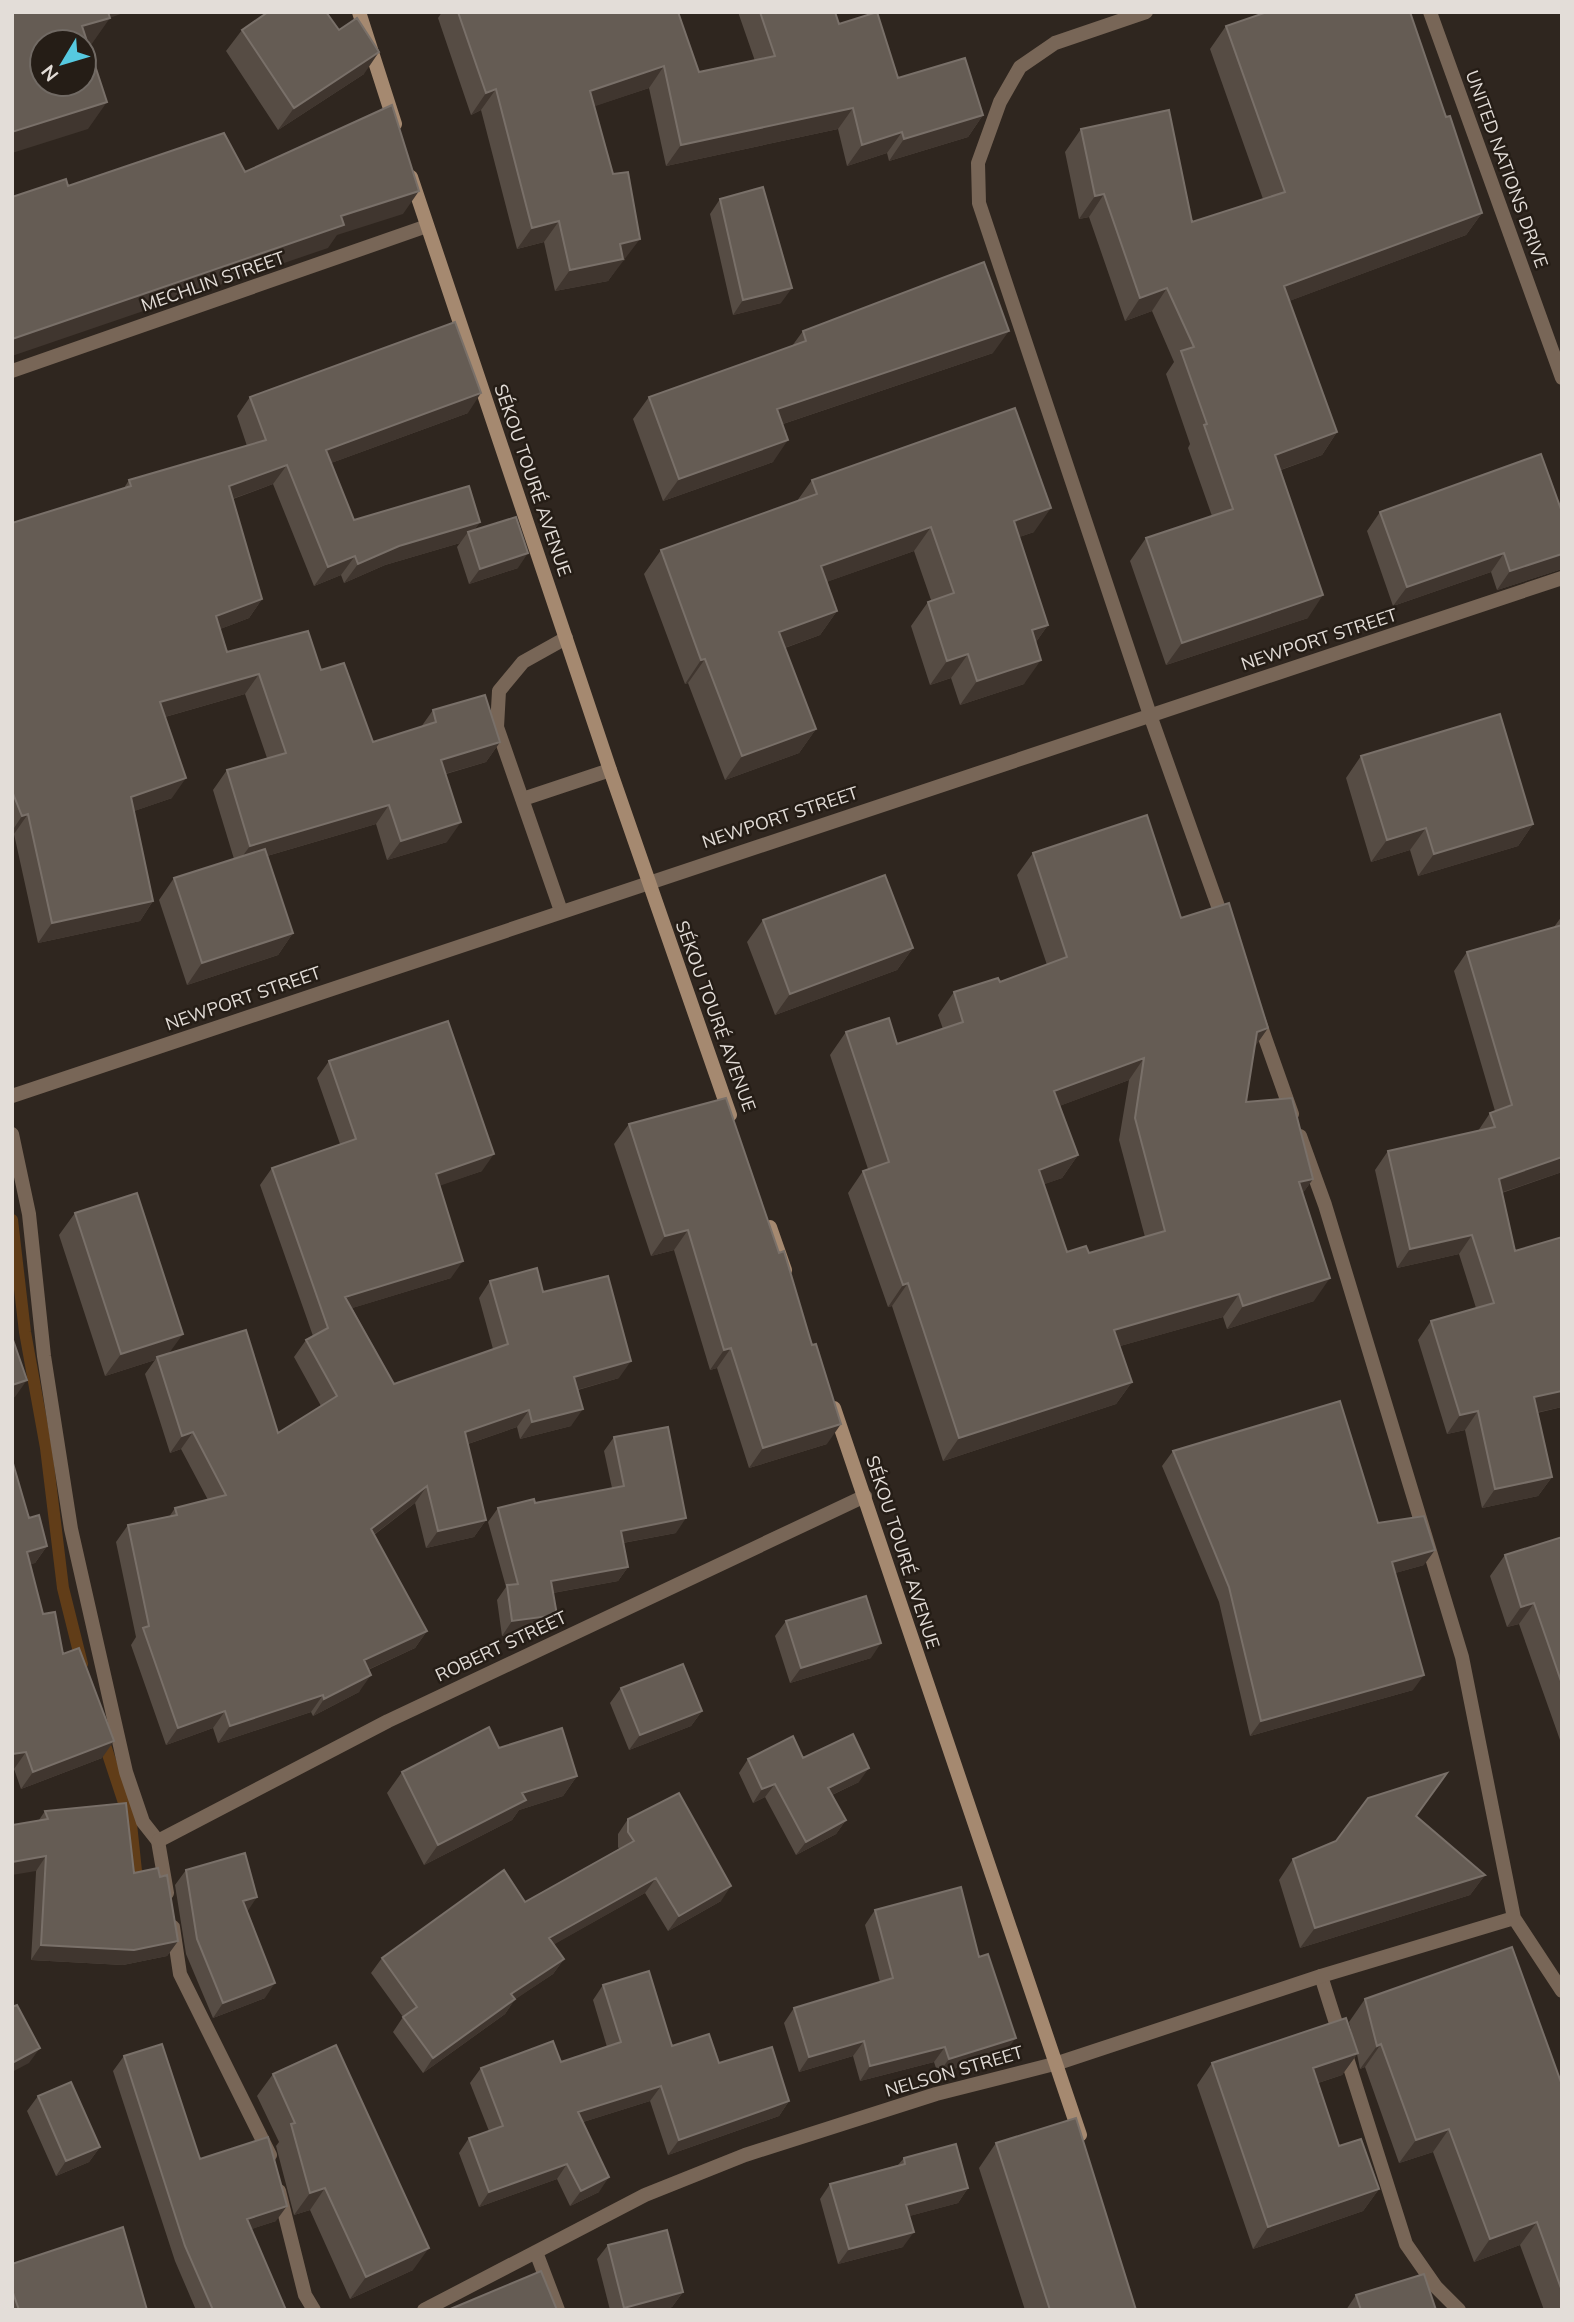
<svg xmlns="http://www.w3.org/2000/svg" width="1574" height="2322" viewBox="0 0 1574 2322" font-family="Mulish,sans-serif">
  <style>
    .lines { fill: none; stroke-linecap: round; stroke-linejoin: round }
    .stream { stroke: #613d18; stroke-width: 12 }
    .service { stroke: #786657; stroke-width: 14 }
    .pedestrian { stroke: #786657; stroke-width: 14 }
    .minor { stroke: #786657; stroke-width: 14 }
    .tertiary { stroke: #786657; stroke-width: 14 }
    .secondary { stroke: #a58970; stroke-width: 14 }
    .wall { fill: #564c44; fill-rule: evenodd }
    .shaded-wall { fill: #40362f }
    .building { fill: #655c54; stroke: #797069; stroke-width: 2; fill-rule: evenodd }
    .labels { text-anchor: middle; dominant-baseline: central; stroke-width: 5; stroke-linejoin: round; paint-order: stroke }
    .street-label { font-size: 18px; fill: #e3ddd8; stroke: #251d16 }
  </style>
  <rect width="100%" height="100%" fill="#2f261f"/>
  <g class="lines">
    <!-- stream -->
    <path class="stream" d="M12,1220L25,1332L46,1448L63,1588L82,1664
      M102,1736L131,1824L136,1871"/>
    <!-- service -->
    <path class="service" d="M523,799L610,770
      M561,911L497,727L499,691L523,662L566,638
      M1321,1976L1406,2244L1436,2287L1459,2310"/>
    <!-- pedestrian -->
    <path class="pedestrian" d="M12,1134L29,1214L44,1356L71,1529L126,1772L143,1822L158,1841L167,1893
      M173,1927L180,1974L270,2155
      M279,2191L305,2295L314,2310"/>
    <!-- minor -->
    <path class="minor" d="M1146,12L1055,43L1020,67L1000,102L978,163L979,203L1150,715L1224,923
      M1258,1018L1292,1114
      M12,1096L1562,578
      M1300,1136L1325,1205L1462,1657L1514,1918L1562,1991
      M158,1841L388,1721L865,1496
      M536,2252L558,2310
      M424,2310L645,2195L745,2155L936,2094L1058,2063L1321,1976L1514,1918"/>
    <!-- tertiary -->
    <path class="tertiary" d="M1430,12L1562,378
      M12,371L427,226"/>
    <!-- secondary -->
    <path class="secondary" d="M359,12L395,124
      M411,177L610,770L730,1115
      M770,1227L785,1270
      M834,1408L1080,2135"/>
  </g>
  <!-- wall -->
  <path class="wall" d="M442,12H678L699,72L755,61L738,12H835L839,24L898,78L983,115L968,137L889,161L887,153L847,166L838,129L666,166L649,88L594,106L625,260L622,261L608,281L555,291L544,242L517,249L481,110L471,115L438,18Z
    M1226,26L1446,117L1482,213L1466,235L1289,301L1337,432L1322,455L1281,470L1308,618L1166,665L1130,561L1146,538L1212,516L1188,448L1190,444L1166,374L1174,362L1152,311L1125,321L1089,217L1079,219L1065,152L1081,129L1192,222L1263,199L1210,49Z
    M242,30H339L364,74L278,130L226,51Z
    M720,199L781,303L733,315L710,214Z
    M803,331L993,353L783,424L773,462L663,501L633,419L649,397L792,346Z
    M250,397L468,413L331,463L354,520L480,522L474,530L518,568L469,584L457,547L460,543L385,565L344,583L341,575L314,586L273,484L233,499L262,599L249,618L220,629L227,652L321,670L373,742L421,727L433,710L500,742L486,762L446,774L447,842L387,860L376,824L267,856L293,933L278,955L187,985L159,900L174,878L234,859L213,790L227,770L267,758L245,694L165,717L172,798L134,811L153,901L140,921L38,943L14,834L12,835V523L124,488L129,480L247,446L237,416Z
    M812,480L1034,532L1019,537L1048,625L1036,642L1024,684L960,705L951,678L930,685L911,626L928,602L931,600L914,551L826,582L837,611L820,635L785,648L816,729L799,753L725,780L688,683L685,684L644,574L661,550L797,501Z
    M1380,512H1562V569L1497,590L1491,572L1393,606L1367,531Z
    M1361,756L1533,824L1518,846L1418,876L1410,850L1371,862L1346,778Z
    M1033,853L1181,918L1268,1028L1255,1046L1246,1102L1313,1179L1302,1194L1314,1301L1227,1329L1223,1317L1120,1346L1132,1382L1116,1404L943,1461L892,1306L888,1307L848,1193L863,1171L868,1169L830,1055L846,1032L897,1044L943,1029L938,1015L954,992L1000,982L1047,965L1017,875ZM1129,1080L1119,1140L1145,1237L1089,1253L1067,1252L1044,1184L1062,1178L1078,1155L1059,1106Z
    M1562,916V1172L1502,1193L1515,1251L1562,1237V1407L1537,1413L1552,1477L1538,1496L1482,1508L1465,1430L1447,1434L1418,1340L1431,1321L1476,1308L1459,1254L1397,1268L1375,1170L1388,1151L1478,1131L1490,1113L1495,1111L1454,971L1467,952L1554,927Z
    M763,920L913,948L897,970L775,1015L747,942Z
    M329,1061L482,1171L440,1185L451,1278L352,1308L394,1384L493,1349L479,1298L490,1281L543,1292L619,1378L578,1390L571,1426L520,1439L517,1427L468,1444L486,1520L474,1537L426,1548L415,1503L374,1535L427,1631L415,1648L368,1670L359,1692L313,1716L311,1712L218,1743L213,1728L166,1745L131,1645L136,1637L116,1542L128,1525L169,1517L175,1508L208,1500L181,1449L170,1453L145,1374L155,1360L105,1376L59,1235L75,1213L169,1353L278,1433L321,1406L294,1357L306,1340L313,1336L260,1185L272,1168L340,1144L317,1078Z
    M629,1124L827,1444L749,1468L717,1368L710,1370L674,1250L651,1256L614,1144Z
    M614,1437L676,1533L623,1543L628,1567L618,1581L553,1593L547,1630L502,1636L497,1600L506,1587L488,1522L498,1508L535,1503L612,1488L604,1451Z
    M1173,1451L1378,1523L1424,1565L1395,1573L1413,1690L1250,1736L1219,1602L1162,1466Z
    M29,1518L47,1546L35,1563L30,1564L43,1614L63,1654L102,1758L21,1789L14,1769Z
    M1562,1537V1740H1560L1519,1624L1507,1627L1490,1576L1505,1555Z
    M786,1621L871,1658L790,1683L775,1636Z
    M621,1688L702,1711L691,1726L629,1750L610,1703Z
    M499,1748L577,1776L563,1796L519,1810L512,1820L424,1865L387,1793L402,1772Z
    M803,1758L859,1782L832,1795L846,1820L836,1834L796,1855L765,1797L753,1803L739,1773L748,1759Z
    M45,1811L134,1873L178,1941L167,1956L123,1965L31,1960L39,1820Z
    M1416,1817L1485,1875L1470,1895L1300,1948L1279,1880L1293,1859Z
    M628,1819L721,1901L668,1931L645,1893L554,1944L564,1959L553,1974L515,1999L505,2014L423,2073L393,2032L403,2017L371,1973L382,1958L525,1902L619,1849L618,1847V1834Z
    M186,1870L247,1912L265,1998L213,2018L186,1954L175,1885Z
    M875,1910L1005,2052L938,2074L934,2062L860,2081L853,2056L799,2072L784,2023L794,2008L880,1982L865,1925Z
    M603,1985L672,2046L719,2063L789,2101L779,2116L668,2155L650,2101L583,2122L599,2192L570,2206L557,2179L479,2207L459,2153L469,2138L489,2131L470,2083L481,2068L561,2062L607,2047L593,2000Z
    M1365,1999L1562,2085V2310H1544L1520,2245L1474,2262L1433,2152L1399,2163L1365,2067L1360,2069L1357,2054L1342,2075L1318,2083L1339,2146L1379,2189L1363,2211L1253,2249L1197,2085L1212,2063L1353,2038L1349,2022Z
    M124,2056L200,2159L276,2221L251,2229L286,2310H196L175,2261L113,2071Z
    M273,2074L413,2270L350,2299L310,2210L294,2215L276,2146L279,2142L257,2096Z
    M38,2096L100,2147L89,2162L56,2176L27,2111Z
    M996,2143L1136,2310H1025L979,2168Z
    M904,2158L968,2188L958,2203L909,2216L903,2247L838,2264L820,2199L830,2184L898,2165Z
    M608,2245L683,2292L672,2307L664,2310H610L597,2259Z
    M12,2264L147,2310H12Z
    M1356,2295L1436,2310H1346Z"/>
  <!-- shaded-wall -->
  <path class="shaded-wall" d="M95,12H126L107,19L110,18L91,45L84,47L82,26Z
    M379,52L364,74L278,130L294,108Z
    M664,66L649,88L575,113L590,91Z
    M496,89L481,110L471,115L486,93Z
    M107,102L88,129L12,153V132Z
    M853,108L838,129L666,166L681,145Z
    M983,115L968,137L889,161L904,139Z
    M902,132L887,153L847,166L862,145Z
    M419,191L403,214L337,235L328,248L12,356V339L341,216Z
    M1104,194L1089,217L1079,219L1095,196Z
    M1482,213L1466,235L1268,309L1284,286Z
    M559,221L544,242L517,249L532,228Z
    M640,239L608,281L555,291L570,270L620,244Z
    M792,288L781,303L733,315L743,300Z
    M1167,288L1152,311L1125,321L1140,298Z
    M1009,331L993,353L762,431L777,409Z
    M481,393L468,413L312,470L326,450Z
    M1337,432L1322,455L1260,477L1275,455Z
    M788,440L773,462L663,501L679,479Z
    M287,465L273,484L215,505L229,486Z
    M1051,508L1034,532L997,545L1014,521Z
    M480,522L469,537L468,532L460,543L385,565L344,583L358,564L399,546Z
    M931,527L914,551L804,590L821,566Z
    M528,553L518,568L469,584L480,569Z
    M1504,553L1491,572L1393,606L1407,587Z
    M1562,554V569L1497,590L1510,571Z
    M355,556L341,575L314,586L328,567Z
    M1323,595L1308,618L1166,665L1182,643Z
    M262,599L249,618L202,636L216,616Z
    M837,611L820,635L762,656L779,632Z
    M1048,625L1031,649L1032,630Z
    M968,654L951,678L930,685L947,661Z
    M705,659L688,683L685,684L701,660Z
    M1041,660L1024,684L960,705L977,681Z
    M259,674L245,694L147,722L160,702Z
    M816,729L799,753L725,780L742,756Z
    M500,742L486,762L427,779L441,760Z
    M186,778L172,798L117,817L131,797Z
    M389,805L376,824L236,865L250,846Z
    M28,814L14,834L12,835V831L22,816Z
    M461,822L447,842L387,860L401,841Z
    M1533,824L1518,846L1418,876L1434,854Z
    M1426,828L1410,850L1371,862L1387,840Z
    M153,901L140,921L38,943L52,923Z
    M293,933L278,955L187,985L202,963Z
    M913,948L897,970L775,1015L790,994Z
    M1268,1028L1252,1051L1257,1032Z
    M1144,1058L1129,1080L1038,1114L1054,1091Z
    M494,1154L482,1171L425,1191L436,1174Z
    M1078,1155L1062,1178L1023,1192L1039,1170Z
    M1562,1157V1172L1485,1198L1499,1179Z
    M1313,1179L1297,1201L1299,1182Z
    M688,1230L674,1250L651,1256L665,1236Z
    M1472,1235L1459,1254L1397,1268L1410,1249Z
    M463,1261L451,1278L333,1314L345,1297Z
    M1330,1278L1314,1301L1227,1329L1243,1306Z
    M908,1283L892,1306L888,1307L903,1285Z
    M1239,1294L1223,1317L1099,1352L1114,1330Z
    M183,1334L167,1356L157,1357L155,1360L105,1376L121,1354Z
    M731,1348L717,1368L710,1370L724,1350Z
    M631,1361L619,1378L562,1394L574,1377Z
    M27,1380L15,1397L12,1398V1385Z
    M1132,1382L1116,1404L943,1461L959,1438Z
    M1562,1391V1407L1521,1416L1534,1397Z
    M583,1409L571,1426L520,1439L532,1422Z
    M529,1410L517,1427L453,1449L465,1432Z
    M1478,1411L1465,1430L1447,1434L1460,1415Z
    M841,1424L827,1444L749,1468L763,1448Z
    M193,1432L181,1449L170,1453L182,1436Z
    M1552,1477L1538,1496L1482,1508L1495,1489Z
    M427,1486L415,1503L359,1546L371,1529Z
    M686,1518L676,1533L611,1545L621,1531Z
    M486,1520L474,1537L426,1548L438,1531Z
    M47,1546L35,1563L15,1569L27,1552Z
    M1435,1550L1424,1565L1381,1577L1392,1562Z
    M628,1567L618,1581L541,1595L551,1581Z
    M1534,1603L1519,1624L1507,1627L1521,1607Z
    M557,1615L547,1630L502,1636L512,1621Z
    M427,1631L415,1648L352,1677L364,1660Z
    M881,1643L871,1658L790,1683L801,1668Z
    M371,1675L359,1692L313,1716L324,1699Z
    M1424,1675L1413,1690L1250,1736L1261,1721Z
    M323,1695L311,1712L218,1743L230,1726Z
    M225,1711L213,1728L166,1745L178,1728Z
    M702,1711L691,1726L629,1750L640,1735Z
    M114,1741L102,1758L21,1789L33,1772Z
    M26,1752L14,1769H12V1754Z
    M869,1768L859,1782L819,1801L828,1788Z
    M577,1776L563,1796L519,1810L512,1820L424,1865L438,1845L522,1793Z
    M775,1784L765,1797L753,1803L762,1789Z
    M846,1820L836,1834L796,1855L806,1842Z
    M46,1856L36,1871L12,1875V1862Z
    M1485,1875L1470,1895L1300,1948L1315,1928Z
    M656,1878L645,1893L539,1953L549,1938Z
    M731,1886L721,1901L668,1931L679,1916Z
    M257,1897L247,1912L243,1901Z
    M178,1941L167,1956L123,1965L31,1960L41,1945Z
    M564,1959L553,1974L501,2009L511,1994Z
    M275,1983L265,1998L213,2018L223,2003Z
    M515,1999L505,2014L423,2073L433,2058Z
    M1016,2038L1005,2052L938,2074L949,2059Z
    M864,2041L853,2056L799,2072L809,2057Z
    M1381,2044L1365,2067L1360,2069L1377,2046Z
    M945,2047L934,2062L860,2081L870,2066Z
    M40,2048L29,2063L12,2072V2063Z
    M1358,2053L1342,2075L1297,2090L1313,2068Z
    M661,2086L650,2101L567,2127L578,2112Z
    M789,2101L779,2116L668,2155L679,2140Z
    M1449,2129L1433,2152L1399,2163L1416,2140Z
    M100,2147L89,2162L56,2176L66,2161Z
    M567,2164L557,2179L479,2207L489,2192Z
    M609,2177L599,2192L570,2206L581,2191Z
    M325,2188L310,2210L294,2215L310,2193Z
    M968,2188L958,2203L895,2220L906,2205Z
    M1379,2189L1363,2211L1253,2249L1268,2227Z
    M287,2206L276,2221L237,2234L247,2219Z
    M1537,2222L1520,2245L1474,2262L1490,2239Z
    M914,2232L903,2247L838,2264L849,2249Z
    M429,2248L413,2270L350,2299L366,2277Z
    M683,2292L672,2307L664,2310H623L624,2308Z"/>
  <!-- building -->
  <path class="building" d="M12,12H108L110,18L82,26L107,102L12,132ZM42,42H84V84H42Z
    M268,12H326L339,30L357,18L379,52L294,108L242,30Z
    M458,12H678L699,72L775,56L760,12H835L839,24L877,12L898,78L965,58L983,115L904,139L902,132L862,145L853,108L681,145L664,66L590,91L613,174L628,172L640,239L620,244L623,259L570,270L559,221L532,228L496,89L486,93Z
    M1267,12H1410L1446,117L1450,116L1482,213L1284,286L1337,432L1275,455L1323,595L1182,643L1146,538L1233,509L1204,425L1207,424L1181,351L1194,347L1167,288L1140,298L1104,194L1095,196L1081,129L1169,110L1192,222L1285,192L1226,26Z
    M392,105L419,191L341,216L344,225L12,339V197L66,179L68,186L224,133L245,172Z
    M763,187L792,288L743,300L720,199Z
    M984,262L1009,331L777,409L788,440L679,479L649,397L806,341L803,331Z
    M455,322L481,393L326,450L354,520L469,486L480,522L399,546L358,564L355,556L328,567L287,465L229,486L262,599L216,616L227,652L308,631L321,670L344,663L373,742L436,722L433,710L485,695L500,742L441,760L461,822L401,841L389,805L250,846L227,770L286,753L259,674L160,702L186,778L131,797L153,901L52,923L28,814L22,816L12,791V523L131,486L129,480L266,440L250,397Z
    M1015,408L1051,508L1014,521L1048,625L1032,630L1041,660L977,681L968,654L947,661L928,602L954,593L931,527L821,566L837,611L779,632L816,729L742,756L705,659L701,660L661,550L817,494L812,480Z
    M1541,454L1562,512V554L1510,571L1504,553L1407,587L1380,512Z
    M516,517L528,553L480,569L468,532Z
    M1500,714L1533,824L1434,854L1426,828L1387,840L1361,756Z
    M1147,815L1181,918L1229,903L1268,1028L1257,1032L1246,1102L1292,1098L1313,1179L1299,1182L1330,1278L1243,1306L1239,1294L1114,1330L1132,1382L959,1438L908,1283L903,1285L863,1171L889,1162L846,1032L889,1018L897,1044L963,1022L954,992L998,978L1000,982L1067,957L1033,853ZM1144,1058L1135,1118L1165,1231L1089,1253L1086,1246L1067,1252L1039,1170L1078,1155L1054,1091Z
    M265,849L293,933L202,963L174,878Z
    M885,875L913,948L790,994L763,920Z
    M1562,925V1157L1499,1179L1515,1251L1562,1237V1391L1534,1397L1552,1477L1495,1489L1478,1411L1460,1415L1431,1321L1494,1303L1472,1235L1410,1249L1388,1151L1495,1127L1490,1113L1512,1105L1467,952Z
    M448,1021L494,1154L436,1174L463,1261L345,1297L394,1384L508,1344L490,1281L537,1268L543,1292L608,1276L631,1361L574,1377L583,1409L532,1422L529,1410L465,1432L486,1520L438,1531L427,1486L371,1529L427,1631L364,1660L371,1675L324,1699L323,1695L230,1726L225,1711L178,1728L143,1628L149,1626L128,1525L177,1515L175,1508L226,1495L193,1432L182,1436L157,1357L246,1330L278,1433L337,1396L306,1340L328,1328L272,1168L356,1139L329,1061Z
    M726,1098L779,1253L784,1251L812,1345L816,1344L841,1424L763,1448L731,1348L724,1350L688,1230L665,1236L629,1124Z
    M137,1193L183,1334L121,1354L75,1213Z
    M12,1337L27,1380L12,1385Z
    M1340,1401L1378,1523L1424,1516L1435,1550L1392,1562L1424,1675L1261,1721L1229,1587L1173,1451Z
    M668,1427L686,1518L621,1531L628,1567L551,1581L557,1615L512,1621L507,1585L518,1584L498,1508L534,1499L535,1503L624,1486L614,1437Z
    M12,1460L29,1518L39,1515L47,1546L27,1552L43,1614L55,1612L63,1654L79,1648L114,1741L33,1772L26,1752L12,1754Z
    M1562,1537V1684L1534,1603L1521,1607L1505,1555Z
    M866,1596L881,1643L801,1668L786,1621Z
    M683,1664L702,1711L640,1735L621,1688Z
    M489,1727L499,1748L562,1728L577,1776L522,1793L526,1800L438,1845L402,1772Z
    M853,1734L869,1768L828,1788L846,1820L806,1842L775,1784L762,1789L748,1759L793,1736L803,1758Z
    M1447,1773L1416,1816L1485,1875L1315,1928L1293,1859L1336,1841L1368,1798Z
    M679,1793L731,1886L679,1916L656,1878L549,1938L564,1959L511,1994L515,1999L433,2058L403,2017L417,2007L382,1958L504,1870L525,1902L634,1841L628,1832V1819Z
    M126,1803L134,1873L158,1868L160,1877L167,1875L178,1941L134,1950L41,1945L46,1856L12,1862V1825L48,1819L45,1811Z
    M245,1853L257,1897L243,1901L275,1983L223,2003L197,1939L186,1870Z
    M961,1887L979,1957L988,1954L1016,2038L949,2059L945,2047L870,2066L864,2041L809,2057L794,2008L893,1978L875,1910Z
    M1512,1947L1562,2085V2291L1537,2222L1490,2239L1449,2129L1416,2140L1381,2044L1377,2046L1365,1999Z
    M649,1971L672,2046L709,2034L719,2063L772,2047L789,2101L679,2140L661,2086L578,2112L609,2177L581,2191L567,2164L489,2192L469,2138L503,2126L481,2068L553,2041L561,2062L621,2042L603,1985Z
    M17,2005L40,2048L12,2063V2007Z
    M1346,2018L1358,2053L1313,2068L1339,2146L1361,2139L1379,2189L1268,2227L1212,2063Z
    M162,2044L200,2159L268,2137L287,2206L247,2219L286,2310H213L185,2246L124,2056Z
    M336,2045L429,2248L366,2277L325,2188L310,2193L291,2124L295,2123L273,2074Z
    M71,2082L100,2147L66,2161L38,2096Z
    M1076,2118L1136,2310H1050L996,2143Z
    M956,2144L968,2188L906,2205L914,2232L849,2249L830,2184L905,2164L904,2158Z
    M123,2227L147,2310H19L12,2290V2264Z
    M667,2230L683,2292L624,2308L608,2245Z
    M541,2271L557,2310H448Z
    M1424,2274L1436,2310H1361L1356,2295Z"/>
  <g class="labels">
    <!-- street labels -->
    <g class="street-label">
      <text transform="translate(1507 169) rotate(70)">UNITED NATIONS DRIVE</text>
      <text transform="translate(213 281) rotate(-19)">MECHLIN STREET</text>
      <text transform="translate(533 480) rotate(71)">SÉKOU TOURÉ AVENUE</text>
      <text transform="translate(1319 639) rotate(-18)">NEWPORT STREET</text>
      <text transform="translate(780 817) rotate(-18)">NEWPORT STREET</text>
      <text transform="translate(243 998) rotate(-19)">NEWPORT STREET</text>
      <text transform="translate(716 1016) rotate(70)">SÉKOU TOURÉ AVENUE</text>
      <text transform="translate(903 1552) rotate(72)">SÉKOU TOURÉ AVENUE</text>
      <text transform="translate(501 1646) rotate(-25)">ROBERT STREET</text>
      <text transform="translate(954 2071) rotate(-16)">NELSON STREET</text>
    </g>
  </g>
  <!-- border -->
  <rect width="1574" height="2322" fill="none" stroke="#e3ddd8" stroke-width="28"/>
  <!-- north arrow -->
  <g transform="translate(63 63) rotate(232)"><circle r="33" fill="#251d16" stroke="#716a64" stroke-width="2"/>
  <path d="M0-5L12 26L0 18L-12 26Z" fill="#56c9e0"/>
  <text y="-10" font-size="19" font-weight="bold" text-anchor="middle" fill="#e3ddd8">N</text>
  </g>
</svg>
